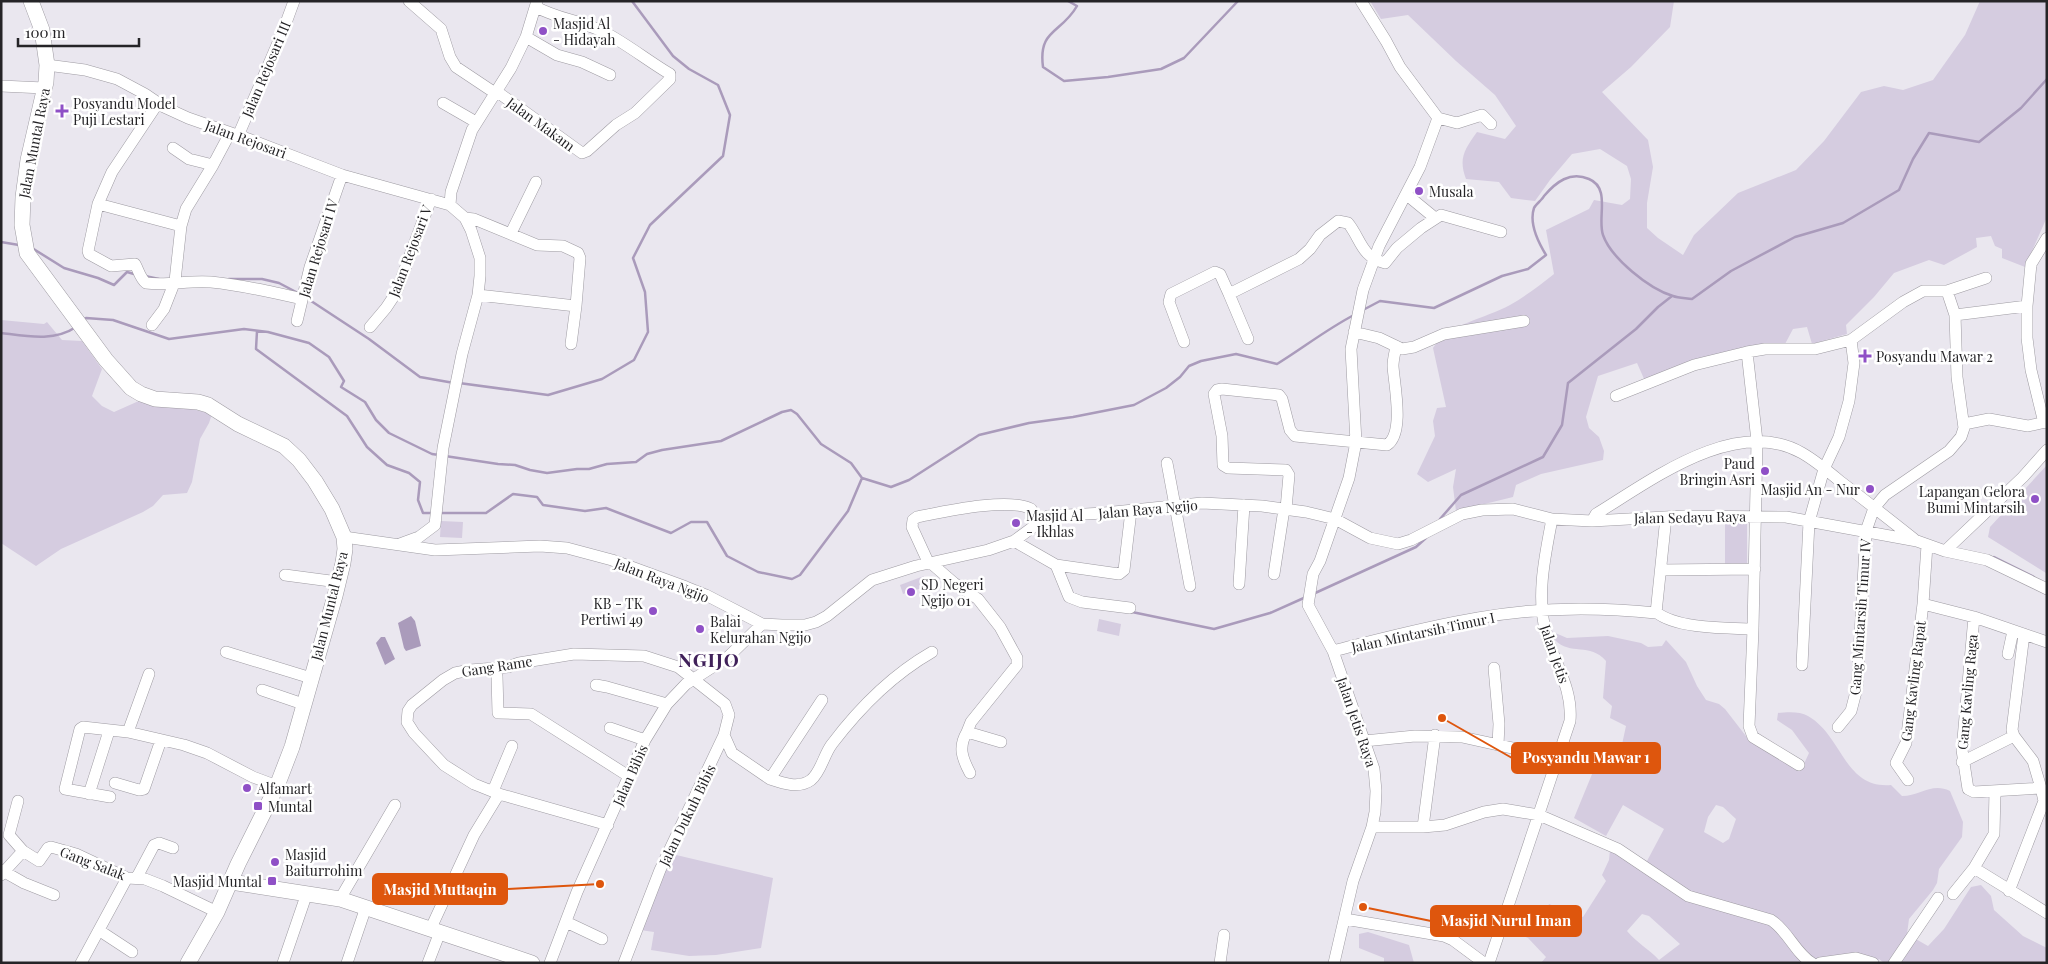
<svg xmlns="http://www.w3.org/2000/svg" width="2048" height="964" viewBox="0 0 2048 964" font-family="'Playfair Display',serif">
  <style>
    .green { fill: #d5cce0; fill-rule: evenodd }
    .water { fill: #aa9bbb }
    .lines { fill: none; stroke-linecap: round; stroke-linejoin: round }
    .stream { stroke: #aa9bbb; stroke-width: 2.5 }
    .minor-casing { stroke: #9e9ba2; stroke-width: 12 }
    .major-casing { stroke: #9e9ba2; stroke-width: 16 }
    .minor { stroke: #fff; stroke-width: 11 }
    .major { stroke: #fff; stroke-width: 15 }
    .poi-dot { fill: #8f50c6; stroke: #fff; stroke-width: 2 }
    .labels { text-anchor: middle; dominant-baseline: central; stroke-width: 5; stroke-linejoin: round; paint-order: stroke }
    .poi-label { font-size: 14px; fill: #252427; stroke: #fff; text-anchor: start }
    .street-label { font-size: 14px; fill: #252427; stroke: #fff }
    .district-label { font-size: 19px; font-weight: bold; letter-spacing: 1px; fill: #40215a; stroke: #fff }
    .leader { fill: none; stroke: #de560d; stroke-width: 2 }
    .callout-dot { fill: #de560d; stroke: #fff; stroke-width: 2 }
    .callout { fill: #de560d; stroke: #de560d; stroke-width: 2 }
    .callout-label { font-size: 15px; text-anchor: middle; font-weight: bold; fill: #fff }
  </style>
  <rect width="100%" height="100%" fill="#eae7ef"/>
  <!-- green -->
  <path class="green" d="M1370,1H1674L1670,27L1631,67L1602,92L1648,140L1653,167L1647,203V228L1658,238L1683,255L1694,235L1738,193L1796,170L1824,141L1861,92L1884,86L1903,90L1933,80L1965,35L1980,1H2047V217L2025,267L2002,258V249L1995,246L1991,236L1976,238L1977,247L1944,265L1929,260L1894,273L1874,297L1846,325L1847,334L1812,344L1807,327L1793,329L1785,344L1645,381L1637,363L1598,376L1586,417L1589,428L1599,437L1604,451L1603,460L1541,474L1516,485L1513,497L1456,511L1453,487L1456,469L1428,482L1417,474L1435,436L1433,421L1437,408L1446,407L1433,348C1449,323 1485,319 1510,305C1526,296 1540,285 1554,274L1546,230L1589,209L1594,200L1622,205L1630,199L1631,179L1627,166L1600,149L1572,154L1550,180L1535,201L1511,198L1499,182L1466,179C1458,158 1465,149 1477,132L1505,139L1516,126L1495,95L1456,61L1408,15L1381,19Z
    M1,320L44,324L47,322L62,340L82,341L102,369L92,396L102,406L114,412L141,400L172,404L212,414L209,423L200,439L192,482L187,493L163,495L153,506L143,512L61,549L36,566L1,543Z
    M2047,465V573H2046L1988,537L1990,527Z
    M441,521L463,522L462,538L440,537Z
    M1725,522H1747V566H1725Z
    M924,576L928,586L903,594L900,585Z
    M1099,619L1121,624L1119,636L1097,631Z
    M1550,627L1553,632L1567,638L1608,636L1641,643L1648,647L1662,646L1666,640L1686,662L1697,686L1706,700L1719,704L1725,709L1749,740L1798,771L1803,766L1809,753L1792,730L1777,720L1778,713C1787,712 1800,711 1808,716C1843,736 1844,789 1891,785L1902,796C1920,796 1932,782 1950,791L1963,822L1962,837L1939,869L1937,883L1933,890L1909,919L1907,934L1928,946L1944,929L1971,887L1981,885L1991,896L1994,910L2023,936L2047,948V963H1884L1879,959L1877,963H1541L1546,957L1528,938L1506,929L1514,905L1543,916L1549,904L1583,917L1606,881L1602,875L1609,860L1610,850H1628L1647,861L1664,829L1623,805L1606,836L1574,818L1604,745L1621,749L1626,726L1610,718L1612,706L1603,698L1606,661C1590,642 1570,656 1555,640H1551ZM1716,805L1723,807L1736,819L1729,839L1723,843L1704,832L1708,817ZM1642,914L1649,916L1680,944L1659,960C1649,949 1637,943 1627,931Z
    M672,854L773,878L761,948L716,955L689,956L651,950L654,932L640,930Z
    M1368,932L1409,945L1414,963H1384V958L1359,948V934Z"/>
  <!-- water -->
  <path class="water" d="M411,616L415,621L421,646L406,651L404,648L398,623Z
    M381,637H385L395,659L385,665L376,643Z"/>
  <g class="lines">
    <!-- stream -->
    <path class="stream" d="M1068,1L1077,6C1061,34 1038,29 1043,67L1064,81L1108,77L1161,69L1184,58L1238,1
      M1,242L19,245
      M32,248L64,268L98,278L114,285L127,272L134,274
      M145,276L159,279
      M229,279H262L279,283L298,293
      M305,297L369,339L420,377L454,383
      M1363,310L1380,301L1434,308L1502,276L1528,269L1546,255C1538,242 1529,223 1534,208C1536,204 1542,200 1544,196C1556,182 1570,171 1589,179C1611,188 1597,218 1603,235C1611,258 1649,289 1673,296C1678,298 1686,298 1692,299L1731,271L1795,237L1843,223L1899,190L1913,159L1929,133L1979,142L2021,108L2047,79
      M83,320L86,318L113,320L169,339L244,329L268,332L309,343L329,357L344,381L341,387L365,402L376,420L389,433L432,454L439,455
      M257,331L256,349L347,416L367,447L387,465L409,473L420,482L418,500L423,513H432
      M1,333C26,336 54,342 76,327
      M459,383L548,395L602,379L634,360L648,332L645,292L633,258L650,225L723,156L730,115L718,85L689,69L673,56L632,1
      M445,456L498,464L515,465L530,470L547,473L577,469H589L607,464L636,462L647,454L662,450L721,441L782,412L791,410L797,414L821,444L851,463L862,478L891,487L909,480L979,435L1029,423L1073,417L1134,405L1166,388L1180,377L1189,366L1201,361L1236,354L1277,364C1303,348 1327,329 1354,315
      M440,513H486L513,494L537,497L543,505L585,511L606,508L671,533L691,522H707L727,556L758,572L792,579L800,575L848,511L862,478
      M1440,519L1461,495L1543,457L1562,425L1568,383L1636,329L1658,307L1672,296
      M1994,557L2034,577
      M1313,594L1416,547L1426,538
      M1132,612L1214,629L1270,613L1306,597"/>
    <defs>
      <path id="minor" d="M409,1L441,29L450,57L456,67L495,93
        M526,37L557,55L582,62L610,75
        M47,65L85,70L117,79L145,94L164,107L188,118L251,140L342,175L450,205
        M1,86L44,88
        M496,91L582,153L587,151L616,125L635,113L670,79V74C648,61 627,44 604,32C582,21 558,19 536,7
        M158,103L112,172L98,204L88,251L89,254L111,266L135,264C139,271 140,278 146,283C168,286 189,280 211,282C242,285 272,292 302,299
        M443,103L476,122
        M1438,118L1457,123L1482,115L1491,124
        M238,136L283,31L294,1
        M173,148L189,159L213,165
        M1407,195L1435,218
        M98,204L181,226
        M465,218L474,219L537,245L563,246L578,253L580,258L576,306L478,295
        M511,233L536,182
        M2047,238L2031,264L2027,306V338L2031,370L2043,419L2047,423
        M1229,294L1248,339
        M1955,315L2027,306
        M297,321L310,267L342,175
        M152,325L164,309L175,281L181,226L186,209L213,165L230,133
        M370,327L386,308L396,293L431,199
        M1354,332L1379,338L1402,349L1414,347L1444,334L1524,321
        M1184,342L1169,302L1171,294L1215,272L1220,274L1229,294L1299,259L1310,249L1320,235L1338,221L1348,223C1361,239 1361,257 1385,263L1397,248L1421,228L1441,215L1501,232
        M571,344L576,306
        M1616,396L1694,365L1747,352
        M1964,424L1989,419L2028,426L2046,422
        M1167,463L1190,586
        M1286,509L1289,475L1286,470L1228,468L1223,465L1222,436L1214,394L1217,390L1222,389L1279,395L1282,399L1290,430L1295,436L1387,445C1405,433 1394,384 1393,366C1393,359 1395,353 1396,346
        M1592,521L1596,514C1650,481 1736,415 1802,453C1816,461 1829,472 1841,482C1866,501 1890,520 1914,539
        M344,537L435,550L540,546L567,548L612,560L686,587L706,595L762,624L782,625H805L816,622L827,616L872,580L916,566L988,550L1014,541L1048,516L1104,513L1202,503L1262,506L1306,512L1335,519L1370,538L1398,544L1411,540L1462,514L1482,510L1513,509L1552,519L1592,521L1683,516L1786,517L1917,541L1945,551L1987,560L2047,589
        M1014,541L1056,565L1119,574L1124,570L1131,511
        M400,544L419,537L435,525L443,448L462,354L478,295L480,276V258L471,230L465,218L450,205L451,192L472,130L511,68L526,37L537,1
        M1927,545L1923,604L1974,617L2047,642
        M1945,551L2023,477L2047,450
        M929,564L912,527L913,520L917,517C943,512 1008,497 1031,509L1039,522
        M932,564L954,583L978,599L1000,627L1017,658V665L971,722L967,732L1001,742
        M1056,565L1069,597L1082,602L1130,608
        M1661,570L1755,569
        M1274,574L1284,509
        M285,575L338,582
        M1239,584L1244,505
        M1656,612C1676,629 1728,628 1753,629
        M1974,617L1962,750L1968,789L1974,792L2041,788L2044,801
        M2024,634L2012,730L2014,736L2033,761L2041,788
        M1333,651C1381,639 1429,626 1478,618C1537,607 1597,607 1656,613L1666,517
        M226,652L311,678
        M2008,654L2013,631
        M1802,665L1809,522L1824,469L1839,437L1849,401L1854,363L1851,340L1903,302L1923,291H1947L1986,278
        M1494,668L1499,724L1498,745
        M497,676L498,713L531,714L630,777
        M596,685L607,687L667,704
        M262,690L303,704
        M1838,727L1851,711L1857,688L1866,531L1874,508L1885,495L1949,451L1961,437L1964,428L1957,377L1955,315L1947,291
        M610,728L645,740
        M128,732L149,674
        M967,732C958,747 962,758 970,773
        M724,735L732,753L770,779L822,700
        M1364,741L1415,736L1462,737L1558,758
        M1962,762L2014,736
        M1799,765L1753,737L1749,726L1753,629L1757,441L1747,352L1765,349H1815L1851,340
        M770,779C782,783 799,789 811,780C821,772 824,754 832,744C860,707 892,675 932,652
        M1908,780L1896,763L1906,743L1923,604
        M115,783L139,790L144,789L161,740
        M493,791L512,746
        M1995,791L1994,834L1974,868L2047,913
        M89,794L109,731
        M110,797L65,789L80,729L83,727L128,732L184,745L207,753L253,777L277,786
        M18,801L9,835L23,851
        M608,825L499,794L474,784L444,765L414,733L407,722L408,711L412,705L443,680L455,673L470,670L508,667L519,663L574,654L644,656L678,667L725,704L729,715L724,735L660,870L624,963
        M1372,827H1423L1435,735
        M1423,827L1445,825L1484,812L1503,809L1539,815L1618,849L1688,896L1771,920C1788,931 1796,954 1812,963
        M1,870L24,883L54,895
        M1,875L23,851L39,861L48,848L51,847L76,854L127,878L145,879L163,886L217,912
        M137,877L154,845L159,843L173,848
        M2009,891L2044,801
        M1953,894L1974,868
        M340,899L395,805
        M1345,919L1444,936L1453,940L1484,963
        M566,922L602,939
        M431,928L474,835L499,794
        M100,931L132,952
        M81,963L127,878
        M283,963L307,893
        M347,963L366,907
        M428,963L440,932
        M550,963L577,892L645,740L667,704L686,684L728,657L762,624
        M1220,963L1224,935
        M1334,963L1353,881L1372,827L1375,812L1376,791L1374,769L1333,651L1308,605L1313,574L1320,561L1349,478L1356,442L1351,349L1363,290L1379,246L1420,167L1438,118L1400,67L1386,41L1361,1
        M1489,963L1570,721C1573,688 1554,663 1546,633C1536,596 1545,556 1552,519
        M1820,963L1856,958L1873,963
        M1894,963L1938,898"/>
      <path id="major" d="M31,1L42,30L47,65L46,82L28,160L23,197L22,225L27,253L106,360L131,388L141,394L155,399L198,402L208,405L238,424L284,446L299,460L315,481L332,509L344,537L345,549L343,563L335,596L292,747L277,786L238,864L217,912L188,963
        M231,882L340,899L532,963"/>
    </defs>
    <!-- minor casing -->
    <use href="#minor" class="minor-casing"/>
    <!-- major casing -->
    <use href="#major" class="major-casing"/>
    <!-- minor -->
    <use href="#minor" class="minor"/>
    <!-- major -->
    <use href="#major" class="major"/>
  </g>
  <!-- markers -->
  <g class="poi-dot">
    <circle cx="543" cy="31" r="5"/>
    <path d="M59.5 103.5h5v5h5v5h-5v5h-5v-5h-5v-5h5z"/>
    <circle cx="1419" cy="191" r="5"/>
    <path d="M1862.5 348.5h5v5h5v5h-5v5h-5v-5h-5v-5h5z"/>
    <circle cx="1765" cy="471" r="5"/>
    <circle cx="1870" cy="489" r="5"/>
    <circle cx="2035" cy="499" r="5"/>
    <circle cx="1016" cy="523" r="5"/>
    <circle cx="911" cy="592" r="5"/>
    <circle cx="653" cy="611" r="5"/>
    <circle cx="700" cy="629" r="5"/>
    <circle cx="247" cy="788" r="5"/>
    <rect x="253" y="801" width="10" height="10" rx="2.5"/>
    <circle cx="275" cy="862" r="5"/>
    <rect x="267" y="876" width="10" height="10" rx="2.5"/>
  </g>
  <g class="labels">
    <!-- poi labels -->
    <g class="poi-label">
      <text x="553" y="23">Masjid Al<tspan x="553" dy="16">- Hidayah</tspan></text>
      <text x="73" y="103">Posyandu Model<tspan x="73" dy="16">Puji Lestari</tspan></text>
      <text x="1429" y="191">Musala</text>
      <text x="1876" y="356">Posyandu Mawar 2</text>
      <text x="1755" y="463" text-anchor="end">Paud<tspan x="1755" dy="16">Bringin Asri</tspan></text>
      <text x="1860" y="489" text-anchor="end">Masjid An - Nur</text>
      <text x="2025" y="491" text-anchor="end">Lapangan Gelora<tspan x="2025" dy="16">Bumi Mintarsih</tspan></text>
      <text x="1026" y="515">Masjid Al<tspan x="1026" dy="16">- Ikhlas</tspan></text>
      <text x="921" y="584">SD Negeri<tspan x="921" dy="16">Ngijo 01</tspan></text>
      <text x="643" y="603" text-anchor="end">KB - TK<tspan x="643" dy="16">Pertiwi 49</tspan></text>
      <text x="710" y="621">Balai<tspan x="710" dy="16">Kelurahan Ngijo</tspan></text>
      <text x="257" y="788">Alfamart</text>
      <text x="268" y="806">Muntal</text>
      <text x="285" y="854">Masjid<tspan x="285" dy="16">Baiturrohim</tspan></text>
      <text x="262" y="881" text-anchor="end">Masjid Muntal</text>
    </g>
    <!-- street labels -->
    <g class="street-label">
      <text transform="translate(266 69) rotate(-67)">Jalan Rejosari III</text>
      <text transform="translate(541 124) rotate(36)">Jalan Makam</text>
      <text transform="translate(246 139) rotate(20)">Jalan Rejosari</text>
      <text transform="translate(34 143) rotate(-79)">Jalan Muntal Raya</text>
      <text transform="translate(318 248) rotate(-73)">Jalan Rejosari IV</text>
      <text transform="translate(410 251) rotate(-69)">Jalan Rejosari V</text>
      <text transform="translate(1148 509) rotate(-5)">Jalan Raya Ngijo</text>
      <text transform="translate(1690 517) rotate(-1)">Jalan Sedayu Raya</text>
      <text transform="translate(662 580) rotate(21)">Jalan Raya Ngijo</text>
      <text transform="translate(329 606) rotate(-76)">Jalan Muntal Raya</text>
      <text transform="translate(1860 617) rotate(-86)">Gang Mintarsih Timur IV</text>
      <text transform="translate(1423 632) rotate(-12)">Jalan Mintarsih Timur I</text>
      <text transform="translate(1555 654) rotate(71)">Jalan Jetis</text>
      <text transform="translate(497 666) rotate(-9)">Gang Rame</text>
      <text transform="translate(1913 681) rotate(-83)">Gang Kavling Rapat</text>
      <text transform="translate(1967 692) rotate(-85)">Gang Kavling Raga</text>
      <text transform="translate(1357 722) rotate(71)">Jalan Jetis Raya</text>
      <text transform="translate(630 775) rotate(-66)">Jalan Bibis</text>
      <text transform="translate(687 815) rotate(-64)">Jalan Dukuh Bibis</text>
      <text transform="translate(93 863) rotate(21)">Gang Salak</text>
    </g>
    <!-- district labels -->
    <g class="district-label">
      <text x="709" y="659">NGIJO</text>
    </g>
  </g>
  <!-- callouts -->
  <path class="leader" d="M1442 718L1512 758M600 884L507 889M1363 907L1431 921"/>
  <g class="callout-dot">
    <circle cx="1442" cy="718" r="5"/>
    <circle cx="600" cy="884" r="5"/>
    <circle cx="1363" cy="907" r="5"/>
  </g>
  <g class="callout">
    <rect x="1512" y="743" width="148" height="30" rx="5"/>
    <rect x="373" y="874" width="134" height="30" rx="5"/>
    <rect x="1431" y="906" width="150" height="30" rx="5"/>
  </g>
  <g class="callout-label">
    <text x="1586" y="763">Posyandu Mawar 1</text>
    <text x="440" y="895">Masjid Muttaqin</text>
    <text x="1506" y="926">Masjid Nurul Iman</text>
  </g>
  <!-- border -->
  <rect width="2048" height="964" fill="none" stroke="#252427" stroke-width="5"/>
  <!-- scale -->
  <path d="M18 38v8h121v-8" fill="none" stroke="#252427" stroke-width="2.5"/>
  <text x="25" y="38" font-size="15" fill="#252427" stroke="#ffffff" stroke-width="4" paint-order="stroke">100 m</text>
</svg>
